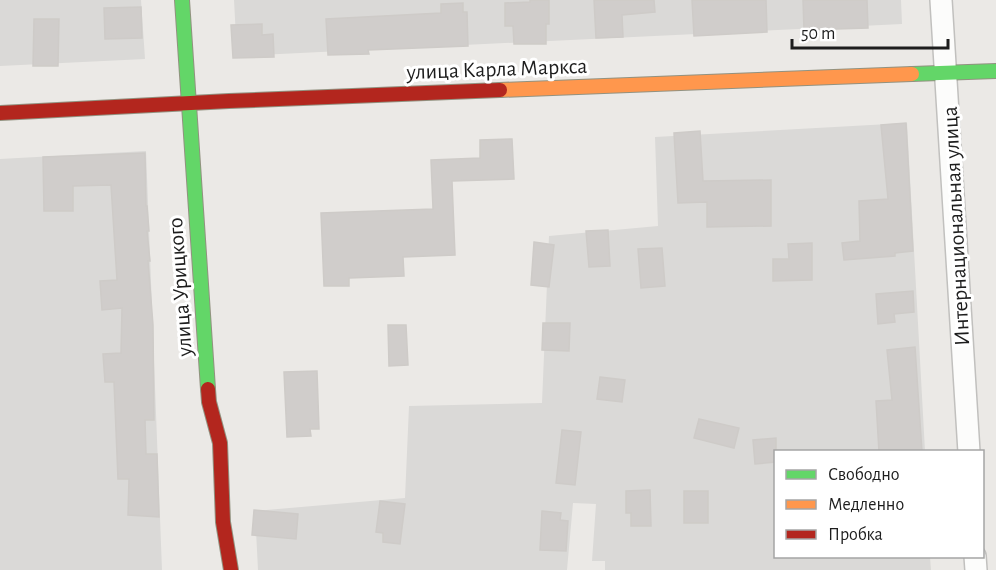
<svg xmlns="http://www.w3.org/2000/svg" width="996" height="570" viewBox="0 0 996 570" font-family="'Alegreya Sans',sans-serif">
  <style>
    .residential { fill: #dad9d7 }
    .building { fill: #d0cdcb; stroke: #cecbc8; stroke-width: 1.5 }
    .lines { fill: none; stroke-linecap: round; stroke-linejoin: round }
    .street-casing { stroke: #c1c0be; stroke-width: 24 }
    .fast-casing { stroke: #929280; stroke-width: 16 }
    .slow-casing { stroke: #929280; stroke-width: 16 }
    .jam-casing { stroke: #929280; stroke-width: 16 }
    .street { stroke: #fcfcfb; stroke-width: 21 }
    .fast { stroke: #63d668; stroke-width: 14 }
    .slow { stroke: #ff974d; stroke-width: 14 }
    .jam { stroke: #b3261e; stroke-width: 14 }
    .labels { text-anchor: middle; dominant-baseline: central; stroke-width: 6; stroke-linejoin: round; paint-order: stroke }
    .street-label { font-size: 22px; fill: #1d1d1d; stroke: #fff }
  </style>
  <rect width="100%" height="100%" fill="#ebe9e6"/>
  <!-- residential -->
  <path class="residential" d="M0,0H141L145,59L0,66Z
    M234,0H901L902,24L237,56Z
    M907,123L925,451L776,452V556L930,557L931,570H605V561H592L596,504L573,503L567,570H258L255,511L405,498L409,406L542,403L549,236L658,226L655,137Z
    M146,151L162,570H0V159Z"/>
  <!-- building -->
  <path class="building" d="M530,0H549V24H546V44H514L513,26H505V3L530,2Z
    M594,0H654L655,12L622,15L623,37L596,38Z
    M692,0H766L767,32L694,36Z
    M803,0H867L868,28L804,30Z
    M463,3V12H467L468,46L368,50L369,54L328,55L326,19L441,13V4Z
    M141,7L142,38L105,39L104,8Z
    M34,19H59L58,66H33Z
    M262,24V35L273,34L274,57L233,58L231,25Z
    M906,123L913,251L895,253V256L844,260L842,243L860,241L859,201L888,199L881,125Z
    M700,131L703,181L771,180V226L707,227V202L678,203L674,133Z
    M512,139L514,179L452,181L455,255L403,257L404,276L349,278V286H324L321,213L433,209L431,160L480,158V140Z
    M145,153L146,206H147L149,231H147L150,261H148L153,325L154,420H145L146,454H157L159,517L128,515L129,479H118L114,382H105L103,354L121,353L122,308L102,310L100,281L117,280L111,185L73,186V211H44L43,157Z
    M608,230L610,266L589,267L586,231Z
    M534,242L554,245L549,287L531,285Z
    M812,243V280L773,281V259H789L788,244Z
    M662,248L665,286L641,288L638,249Z
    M913,291L914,312L894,314L895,322L878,324L876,294Z
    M543,323H570L569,351L542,350Z
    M388,325H406L408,365L389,366Z
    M915,347L922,452H879L876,401L892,400L887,350Z
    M317,371L319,429H310L311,436L287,437L284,372Z
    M600,377L625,380L622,402L597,399Z
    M699,419L739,428L734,448L694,438Z
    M562,430L581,432L575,485L556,483Z
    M776,438V462L755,464L753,440Z
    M650,490L651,526H631V513H626V491Z
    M684,491H708V523H684Z
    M380,501L405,504L400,544L383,542V533L376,532Z
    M254,510L298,514L296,539L252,535Z
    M542,511L561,513L560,520L568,521L566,551L540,550Z"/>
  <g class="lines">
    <defs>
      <path id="street" d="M941,0L969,452
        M975,556L976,570"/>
      <path id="fast" d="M182,0L208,389
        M912,74L996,71"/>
      <path id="slow" d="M500,90L912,74"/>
      <path id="jam" d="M0,113L229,101L500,90
        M208,389L209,402L220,443L223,522L231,570"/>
    </defs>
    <!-- street casing -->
    <use href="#street" class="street-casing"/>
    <!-- fast casing -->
    <use href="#fast" class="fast-casing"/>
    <!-- slow casing -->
    <use href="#slow" class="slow-casing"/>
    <!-- jam casing -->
    <use href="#jam" class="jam-casing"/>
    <!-- street -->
    <use href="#street" class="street"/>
    <!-- fast -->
    <use href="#fast" class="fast"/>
    <!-- slow -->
    <use href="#slow" class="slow"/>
    <!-- jam -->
    <use href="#jam" class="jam"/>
  </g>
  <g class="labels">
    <!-- street labels -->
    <g class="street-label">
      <text transform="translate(497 69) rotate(-2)">улица Карла Маркса</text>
      <text transform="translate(956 226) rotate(-93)">Интернациональная улица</text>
      <text transform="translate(180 287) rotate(-94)">улица Урицкого</text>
    </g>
  </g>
  <!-- legend -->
  <rect x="774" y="450" width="210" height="108" fill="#ffffff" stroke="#a5a5a5" stroke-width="1.5"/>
  <rect x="786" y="470" width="30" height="9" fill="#63d668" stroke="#a5a5a5" stroke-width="1.5"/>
  <text x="828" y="480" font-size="18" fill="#1d1d1d">Свободно</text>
  <rect x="786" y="500" width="30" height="9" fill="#ff974d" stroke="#a5a5a5" stroke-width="1.5"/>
  <text x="828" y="510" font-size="18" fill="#1d1d1d">Медленно</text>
  <rect x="786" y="530" width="30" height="9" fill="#b3261e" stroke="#a5a5a5" stroke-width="1.5"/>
  <text x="828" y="540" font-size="18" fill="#1d1d1d">Пробка</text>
  <!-- scale -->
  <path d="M792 39v9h156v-9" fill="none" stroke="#1d1d1d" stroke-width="3"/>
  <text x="801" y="39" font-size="18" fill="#1d1d1d" stroke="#ffffff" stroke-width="4.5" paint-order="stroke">50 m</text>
</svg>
